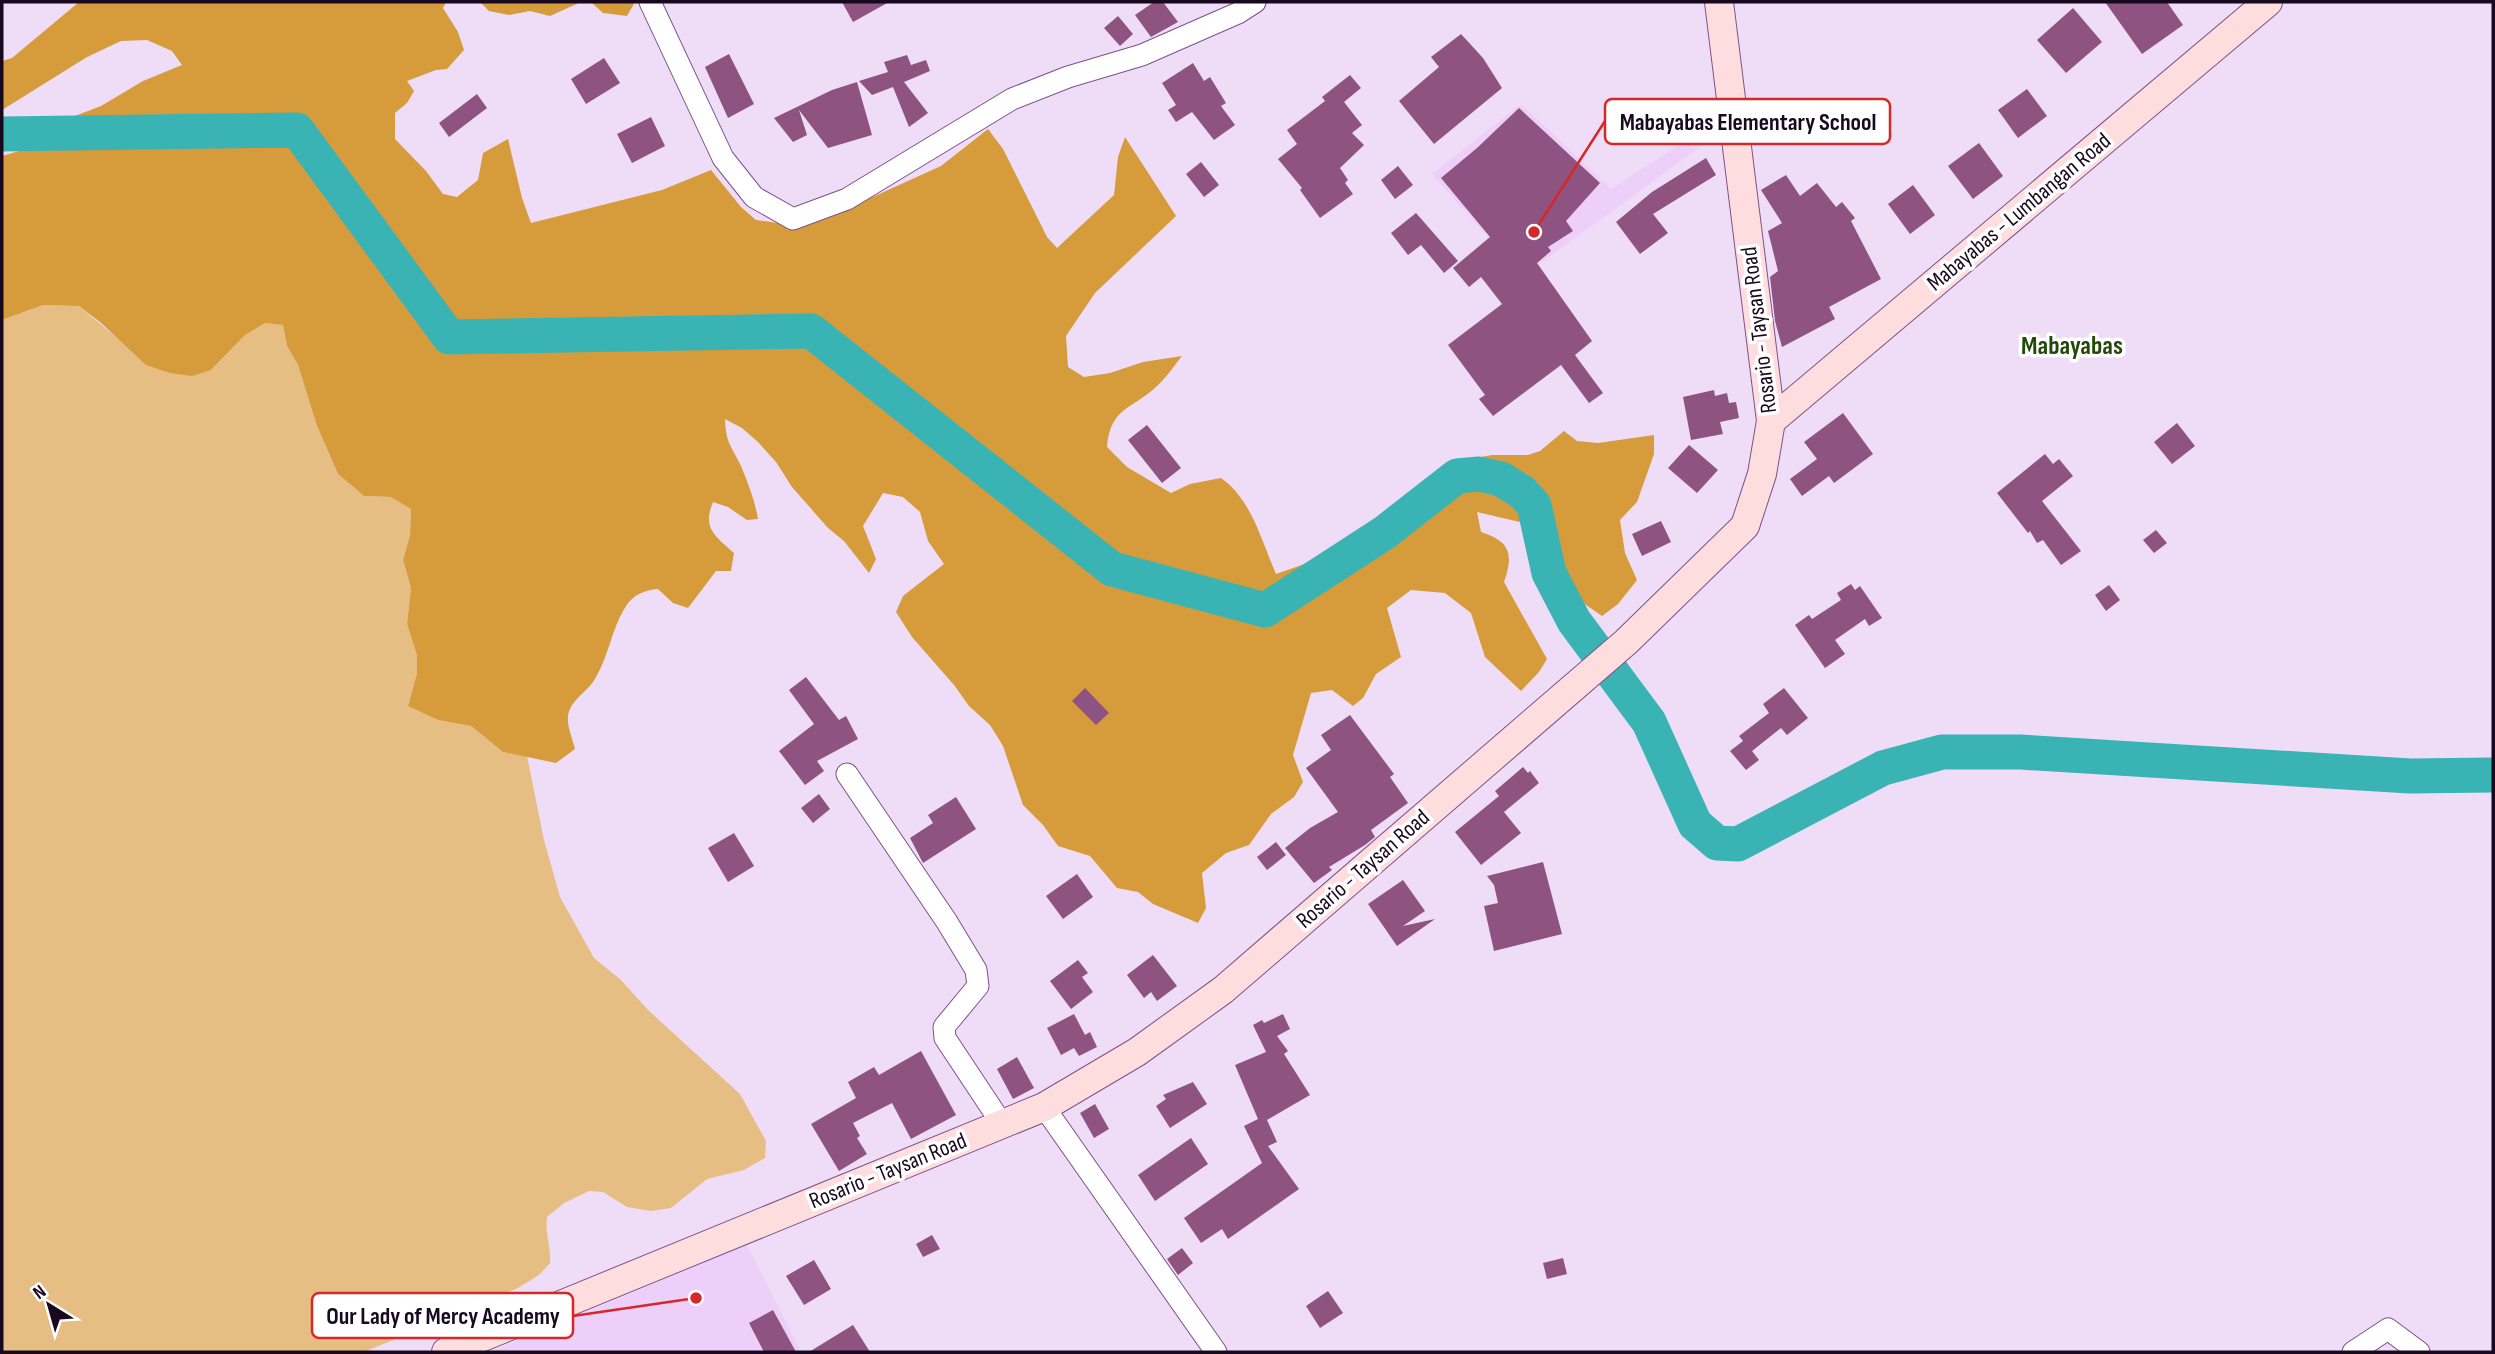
<svg xmlns="http://www.w3.org/2000/svg" width="2495" height="1354" viewBox="0 0 2495 1354" font-family="'Sofia Sans Condensed',sans-serif">
  <style>
    .built { fill: #eecff9 }
    .green { fill: #e6be83 }
    .forest { fill: #d69c3b }
    .lines { fill: none; stroke-linecap: round; stroke-linejoin: round }
    .river { stroke: #3ab3b5; stroke-width: 35 }
    .building { fill: #8e5380 }
    .street-casing { stroke: #7b528a; stroke-width: 23 }
    .secondary-casing { stroke: #7b528a; stroke-width: 30 }
    .street { stroke: #fff; stroke-width: 21 }
    .secondary { stroke: #fedddf; stroke-width: 28 }
    .labels { text-anchor: middle; dominant-baseline: central; stroke-width: 7; stroke-linejoin: round; paint-order: stroke }
    .street-label { font-size: 23px; fill: #19091f; stroke: #fff }
    .quarter-label { font-size: 26px; font-weight: bold; fill: #22490a; stroke: #fff }
    .leader { fill: none; stroke: #d62828; stroke-width: 2.5 }
    .callout-dot { fill: #d62828; stroke: #fff; stroke-width: 2.5 }
    .callout { fill: #fff; stroke: #d62828; stroke-width: 2.5 }
    .callout-label { font-size: 24px; text-anchor: middle; font-weight: bold; fill: #19091f }
  </style>
  <rect width="100%" height="100%" fill="#efddf7"/>
  <!-- built -->
  <path class="built" d="M1521,104L1611,189L1699,132L1711,139L1523,276L1432,174Z
    M747,1245L801,1352H490Z"/>
  <!-- green -->
  <path class="green" d="M43,305L79,306L123,343L211,370L244,336L265,323L283,325L287,346L298,365L317,426L338,474L364,496L391,497L411,508L410,535L403,560L411,588L407,624L417,654V673L408,705L438,720L471,726L503,752L527,756L544,840L560,897L594,958L621,980L648,1010L740,1094L766,1141L765,1158L744,1170L707,1179L671,1208L651,1211L627,1207L603,1192L589,1191L564,1203L547,1217C545,1233 551,1247 550,1263L539,1275L518,1288L364,1352H2V320Z"/>
  <!-- forest -->
  <path class="forest" d="M79,2H446L443,8L458,32L464,50L447,69L436,70L407,81L414,91L407,103L395,113V139L426,171L443,194L457,197L478,180L483,153L508,139L522,198L531,223L662,190L711,170L741,207L756,220L792,225L835,214L941,166L988,129L1003,149L1047,237L1057,248L1114,195L1118,157L1125,137L1176,216L1095,293L1066,336L1068,367L1084,377L1110,373L1143,362L1182,356C1174,366 1166,378 1157,386C1132,410 1110,407 1107,447L1127,467L1171,493L1190,484L1221,478C1252,500 1261,540 1276,574L1333,554L1464,460L1492,455H1528L1540,451L1564,431L1577,441L1598,443L1654,435V454L1637,502L1620,520L1625,553L1637,580L1618,604L1602,616L1579,600L1565,583L1554,554L1540,536L1524,523L1477,512L1481,532C1510,541 1514,554 1504,582L1547,659L1539,672L1521,691L1485,657L1471,613L1445,593L1411,590L1387,608L1401,657L1376,674L1363,698L1353,706L1332,690L1311,693L1293,755L1303,782L1294,797L1271,814L1249,845L1226,853L1202,873L1206,908L1198,923L1153,904L1138,892L1117,888L1090,856L1058,846L1043,825L1023,805L1003,746L990,725L969,706L954,685L912,637L896,612L903,596L944,564L928,541L920,512L903,497L883,493L863,526L876,559L869,573L844,541L828,528L792,487L776,462L758,442L742,428L725,419C726,444 731,445 741,466C748,483 755,501 758,519L747,520L728,507L713,502C702,528 715,536 734,553L731,571H716L688,608L673,603L658,589C645,590 634,594 626,606C611,629 609,658 593,682C585,693 569,702 568,717C567,727 573,740 575,749L556,763L503,752L471,726L438,720L408,706L417,673V655L407,624L411,588L403,560L410,535L411,509L391,497L364,496L338,474L317,426L298,365L287,346L283,325L265,323L244,336L211,370L192,376L170,373L146,365L100,322L79,306L43,305L2,320V156L19,151L67,119L101,106L143,81L182,65L172,51L147,40L121,41L87,57L2,110V61L12,58Z
    M480,2H581L550,16L530,11L509,15L489,11Z
    M591,2H635L627,16L603,13Z"/>
  <g class="lines">
    <!-- river -->
    <path class="river" d="M2,134L297,130L449,337L811,331L1112,569L1265,610L1384,533L1457,476L1479,474L1501,479L1522,492L1534,505L1549,573L1574,621L1649,722L1695,824L1717,843L1738,844L1883,768L1942,752H2020L2410,776L2493,775"/>
  </g>
  <!-- building -->
  <path class="building" d="M842,2H889L853,22Z
    M1154,2H1163L1178,22L1151,37L1135,15Z
    M2105,2H2167L2183,25L2142,54Z
    M2073,8L2102,42L2066,73L2037,40Z
    M1118,16L1133,34L1120,46L1104,28Z
    M1461,34L1483,58L1502,88L1434,144L1399,101L1439,67L1431,57Z
    M729,54L754,104L728,118L705,67Z
    M907,55L911,65L926,60L930,71L904,82L928,113L909,127L893,87L872,95L859,81L888,72L884,62Z
    M604,58L620,83L586,104L571,79Z
    M1193,63L1204,81L1210,77L1226,103L1221,106L1235,125L1214,140L1192,112L1176,122L1168,110L1176,105L1162,83Z
    M1350,75L1361,88L1344,102L1362,125L1352,133L1364,145L1340,168L1348,180L1345,183L1353,194L1320,218L1300,190L1302,188L1278,159L1297,144L1287,130L1325,101L1322,97Z
    M857,82L872,135L828,148L799,110L807,135L793,142L774,118L832,90Z
    M2027,89L2047,116L2018,138L1998,110Z
    M477,94L487,108L449,137L439,123Z
    M1519,108L1600,183L1566,221L1573,231L1548,247L1551,251L1537,263L1592,341L1575,355L1603,393L1589,403L1561,365L1493,416L1479,399L1485,395L1448,345L1502,304L1481,277L1469,287L1453,268L1490,237L1441,178L1477,148Z
    M651,117L665,146L632,163L617,134Z
    M1979,143L2003,176L1973,199L1948,166Z
    M1706,158L1716,175L1653,214L1668,233L1640,254L1616,222L1652,192Z
    M1201,162L1219,185L1204,197L1186,174Z
    M1398,166L1413,185L1395,199L1381,180Z
    M1786,175L1800,196L1817,183L1836,207L1842,202L1855,218L1851,221L1881,279L1829,307L1835,319L1782,347L1775,321L1770,277L1778,271L1768,231L1782,223L1761,190Z
    M1913,185L1935,215L1910,234L1888,204Z
    M1416,213L1458,261L1444,273L1421,245L1408,255L1391,233Z
    M1714,390L1715,396L1727,393L1729,403L1736,402L1739,418L1720,422L1723,434L1691,440L1683,397Z
    M1843,413L1873,454L1834,483L1829,476L1802,496L1790,479L1817,459L1804,442Z
    M2177,423L2195,446L2172,464L2154,442Z
    M1147,425L1181,468L1162,483L1128,440Z
    M1689,445L1718,470L1697,493L1668,468Z
    M2045,454L2053,464L2059,459L2073,476L2042,501L2081,551L2061,565L2043,540L2037,543L2030,531L2028,533L1997,493Z
    M1661,521L1671,542L1642,556L1632,534Z
    M2156,530L2167,543L2154,553L2143,540Z
    M1851,584L1855,590L1860,586L1882,618L1869,626L1865,619L1835,640L1845,654L1825,668L1795,625L1809,615L1812,619L1841,600L1837,593Z
    M2109,585L2120,600L2106,611L2095,595Z
    M806,677L839,720L846,716L858,739L817,761L824,771L805,785L779,751L814,724L789,690Z
    M1085,688L1109,713L1096,725L1072,701Z
    M1784,688L1808,718L1787,735L1781,728L1752,751L1759,760L1746,770L1730,751L1743,741L1739,736L1769,713L1763,704Z
    M1350,715L1394,774L1390,777L1408,803L1371,830L1375,837L1365,845L1329,867L1332,870L1314,883L1285,848L1310,828L1338,812L1306,768L1331,750L1321,735Z
    M1523,767L1528,773L1530,771L1539,783L1504,812L1521,833L1481,865L1455,832L1499,796L1495,791Z
    M819,794L830,809L813,823L801,808Z
    M956,797L976,829L923,863L910,838L933,823L928,815Z
    M734,833L754,866L728,882L708,848Z
    M1276,842L1286,855L1267,870L1257,857Z
    M1543,862L1562,934L1494,951L1484,906L1498,903L1494,885L1487,876Z
    M1077,874L1093,897L1063,919L1046,896Z
    M1403,880L1425,911L1403,926L1435,919L1397,946L1368,904Z
    M1153,955L1177,986L1157,1001L1151,992L1144,998L1127,975Z
    M1078,960L1088,973L1082,977L1093,992L1071,1009L1050,981Z
    M1074,1014L1085,1035L1090,1032L1097,1047L1079,1056L1074,1048L1061,1055L1047,1028Z
    M1283,1014L1290,1029L1277,1036L1288,1051L1284,1054L1310,1095L1267,1120L1277,1142L1268,1146L1299,1189L1228,1239L1222,1229L1201,1243L1184,1218L1262,1163L1244,1126L1258,1119L1235,1065L1266,1052L1253,1025L1262,1020L1264,1023Z
    M921,1051L956,1115L911,1139L892,1103L853,1123L860,1136L857,1138L867,1154L839,1171L811,1124L856,1098L848,1082L874,1067L879,1075Z
    M1017,1057L1034,1088L1013,1099L997,1069Z
    M1193,1082L1207,1104L1170,1128L1156,1106L1166,1099L1163,1095Z
    M1095,1104L1109,1129L1094,1138L1080,1113Z
    M1191,1138L1208,1164L1155,1201L1138,1175Z
    M932,1235L940,1249L923,1257L916,1244Z
    M1182,1248L1193,1263L1178,1275L1167,1259Z
    M1563,1258L1567,1274L1547,1279L1543,1263Z
    M814,1260L831,1289L804,1305L786,1276Z
    M1328,1291L1343,1313L1320,1328L1306,1306Z
    M773,1310L796,1352H764L749,1323Z
    M853,1325L870,1352H809Z"/>
  <g class="lines">
    <defs>
      <path id="street" d="M650,2L723,158L754,197L793,219L847,199L1012,99L1068,77L1142,55L1238,13L1255,2
        M847,774L947,922L976,970L978,986L944,1027L945,1038L1002,1124
        M1044,1107L1216,1352
        M2353,1352L2388,1329L2419,1352"/>
      <path id="secondary" d="M1771,421L2268,2
        M446,1352L1044,1107L1137,1052L1223,990L1626,642L1745,526L1762,474L1771,421L1719,2"/>
    </defs>
    <!-- street casing -->
    <use href="#street" class="street-casing"/>
    <!-- secondary casing -->
    <use href="#secondary" class="secondary-casing"/>
    <!-- street -->
    <use href="#street" class="street"/>
    <!-- secondary -->
    <use href="#secondary" class="secondary"/>
  </g>
  <g class="labels">
    <!-- street labels -->
    <g class="street-label">
      <text transform="translate(2019 212) rotate(-40)">Mabayabas - Lumbangan Road</text>
      <text transform="translate(1759 330) rotate(-97)">Rosario - Taysan Road</text>
      <text transform="translate(1363 869) rotate(-41)">Rosario - Taysan Road</text>
      <text transform="translate(888 1171) rotate(-22)">Rosario - Taysan Road</text>
    </g>
    <!-- quarter labels -->
    <g class="quarter-label">
      <text x="2072" y="346">Mabayabas</text>
    </g>
  </g>
  <!-- callouts -->
  <path class="leader" d="M1534 232L1605 121M696 1298L573 1316"/>
  <g class="callout-dot">
    <circle cx="1534" cy="232" r="7"/>
    <circle cx="696" cy="1298" r="7"/>
  </g>
  <g class="callout">
    <rect x="1605" y="99" width="285" height="45" rx="7"/>
    <rect x="312" y="1293" width="261" height="45" rx="7"/>
  </g>
  <g class="callout-label">
    <text x="1748" y="130">Mabayabas Elementary School</text>
    <text x="443" y="1324">Our Lady of Mercy Academy</text>
  </g>
  <!-- border -->
  <rect width="2495" height="1354" fill="none" stroke="#19091f" stroke-width="7"/>
  <!-- north arrow -->
  <g transform="translate(49 1305) rotate(323)" stroke="#ffffff" stroke-width="5" paint-order="stroke">
  <path d="M0-5L12 26L0 18L-12 26Z" fill="#19091f"/>
  <text y="-10" font-size="19" font-weight="bold" text-anchor="middle" fill="#19091f">N</text>
  </g>
</svg>
